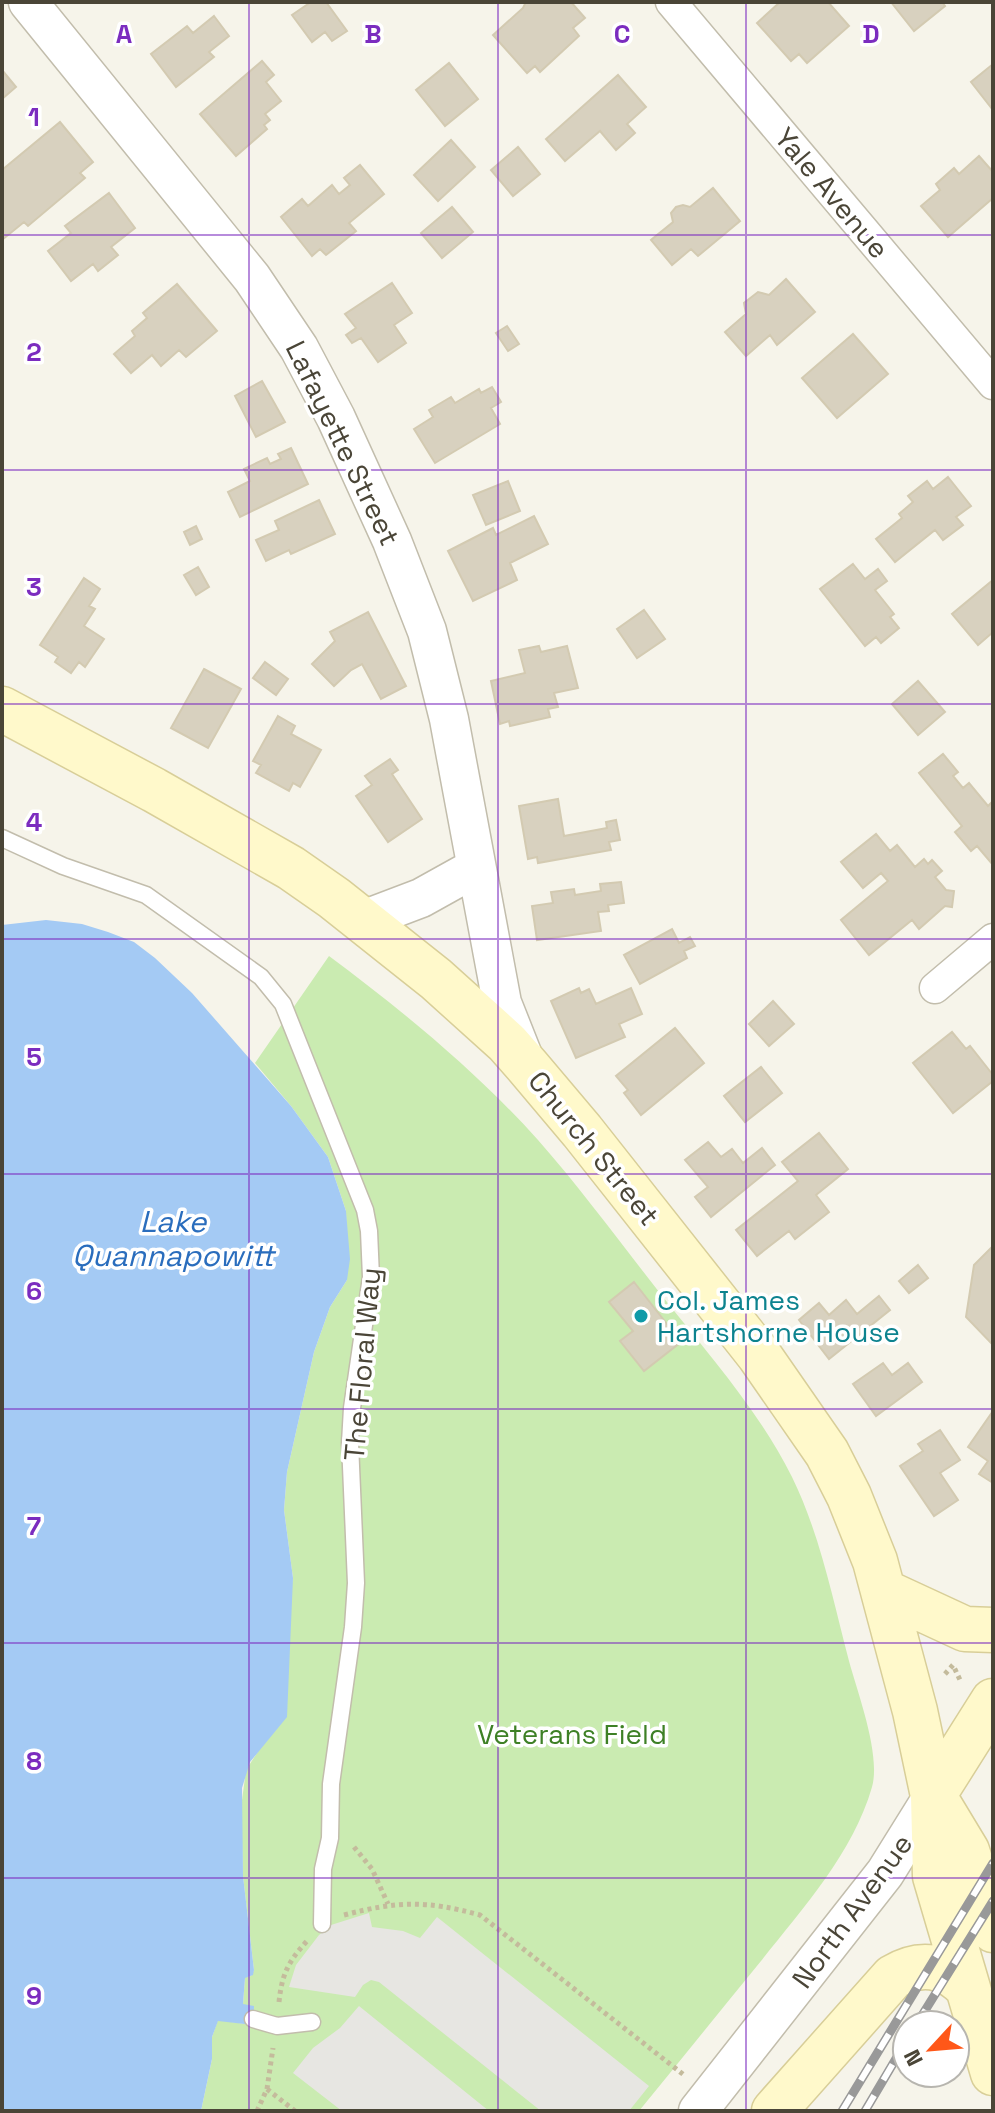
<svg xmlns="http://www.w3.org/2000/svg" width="995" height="2113" viewBox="0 0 995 2113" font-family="'Space Grotesk',sans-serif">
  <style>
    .green { fill: #caebb1 }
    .parking { fill: #e7e6e2 }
    .water { fill: #a4caf4 }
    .building { fill: #d8d1bf; stroke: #d3cab1; stroke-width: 2 }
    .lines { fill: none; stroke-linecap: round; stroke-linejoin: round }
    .service-casing { stroke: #c2bdac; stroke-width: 19 }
    .minor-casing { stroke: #c2bdac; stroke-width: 33 }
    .tertiary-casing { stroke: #c2bdac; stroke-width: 41 }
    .secondary-casing { stroke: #d8ce98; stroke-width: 47 }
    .path { stroke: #c4bb9c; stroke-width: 5; stroke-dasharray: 4 4; stroke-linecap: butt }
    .service { stroke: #fff; stroke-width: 16 }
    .minor { stroke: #fff; stroke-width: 30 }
    .tertiary { stroke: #fff; stroke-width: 38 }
    .secondary { stroke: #fff9cb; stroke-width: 44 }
    .rail-casing { stroke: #999; stroke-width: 9 }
    .rail { stroke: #fff; stroke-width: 6; stroke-dasharray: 18; stroke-linecap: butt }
    .grid { fill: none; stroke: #7b2cbf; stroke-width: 2; stroke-opacity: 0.55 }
    .culture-dot { fill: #0f9aa8; stroke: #fff; stroke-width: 3 }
    .labels { text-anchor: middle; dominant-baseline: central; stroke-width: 7; stroke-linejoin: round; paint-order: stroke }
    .street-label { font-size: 28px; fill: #4a4537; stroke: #fff }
    .culture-label { font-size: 28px; fill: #0d838f; stroke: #fff; text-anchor: start }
    .park-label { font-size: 28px; fill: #3e8026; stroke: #fff }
    .water-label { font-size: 30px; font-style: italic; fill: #2a6dbd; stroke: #fff }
    .grid-label { font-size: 26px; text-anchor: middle; font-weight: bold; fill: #7b2cbf; stroke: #fff; stroke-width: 7; stroke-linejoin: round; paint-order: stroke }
  </style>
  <rect width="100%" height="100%" fill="#f6f4ea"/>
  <!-- green -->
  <path class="green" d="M329,956C403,1011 477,1072 538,1140C582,1190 622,1245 663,1297C709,1355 759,1411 792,1477C820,1534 833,1600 849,1661C858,1694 881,1755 872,1787C853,1853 803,1908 761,1961C720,2011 680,2061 639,2111H201L212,2059V2037L218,2020L252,2025L243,2004L245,1977L251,1976L254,1970L243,1876L241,1808L246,1770L259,1750L293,1578L284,1510L287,1472L314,1352L330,1307L347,1280L346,1211L328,1157L291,1106L255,1063Z"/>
  <!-- parking -->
  <path class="parking" d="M369,1913L372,1927L403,1931L420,1938L437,1917L649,2086L629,2111H541L379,1982L371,1980L363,1985L355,1997L289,1987L296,1965L319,1935L331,1925Z
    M359,2006L489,2111H342L293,2073L313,2048L340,2028Z"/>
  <!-- water -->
  <path class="water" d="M46,920L82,924L108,932L134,942L155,958L192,993L291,1106L328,1157L346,1211L350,1259L347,1280L330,1307L314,1352L287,1472L284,1510L293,1578L287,1717L250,1762L242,1788L243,1876L254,1970L253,1975L245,1978L243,2004L254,2006L253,2025L218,2021L212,2037V2059L201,2111H2V925Z"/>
  <!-- building -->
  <path class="building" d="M311,2H326L347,31L332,41L325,32L312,42L292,15Z
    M526,2H571L585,18L573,28L579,36L540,72L535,66L527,73L493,35L523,8Z
    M780,2H828L849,26L807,63L799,54L791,61L757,23Z
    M891,2H942L945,6L914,31Z
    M214,16L229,36L209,52L214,57L176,87L151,54L187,26L193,33Z
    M262,61L274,75L266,82L281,101L265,114L270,120L264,125L267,129L236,156L200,114Z
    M449,63L478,99L445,126L416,90Z
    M993,64V110L971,82Z
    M2,70L16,87L2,99Z
    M618,75L646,107L627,124L635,133L616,150L600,131L565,161L546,139Z
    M60,122L93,162L80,173L85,178L28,226L24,222L2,240V170Z
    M451,140L475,167L438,201L414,175Z
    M518,147L540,174L513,196L491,170Z
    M979,156L993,172V198L948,237L921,206L940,190L936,184L954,168L959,174Z
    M360,165L384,194L349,223L356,231L326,255L320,249L312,256L281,217L302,199L308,206L332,185L339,194L350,185L344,178Z
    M713,188L740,221L698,256L691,249L672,265L651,240L673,222L671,213L676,207L683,205L690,207Z
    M109,193L135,228L111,247L118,255L98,271L93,264L71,281L48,251L71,233L65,226Z
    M452,207L473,232L442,258L421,233Z
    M786,279L815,312L777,345L770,335L746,356L725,332L746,314L744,303L758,292L769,295Z
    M392,283L412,313L394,325L406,343L378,362L361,338L352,343L346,335L356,328L345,314Z
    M177,284L217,331L186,357L179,350L161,366L152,355L131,373L114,354L135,336L132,331L147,318L143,313Z
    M507,326L519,344L508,351L496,333Z
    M853,334L888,374L837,418L802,378Z
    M262,381L285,422L256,437L235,396Z
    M492,387L501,402L491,408L500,424L435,463L414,429L433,417L429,410L451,397L455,403L479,389L481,393Z
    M291,448L308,484L240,517L228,492L250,481L244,469L267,458L270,464L281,459L278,454Z
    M948,477L971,506L956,517L963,525L943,540L935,530L895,562L876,539L902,518L899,514L913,502L908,496L927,481L933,489Z
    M508,481L520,511L486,525L473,495Z
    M319,500L335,534L291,554L289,550L266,561L256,540L279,530L275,521Z
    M534,516L548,544L510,563L517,580L473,601L448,551L493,528L496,535Z
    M196,526L202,539L190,545L184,532Z
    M853,564L865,579L878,569L887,581L875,590L894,614L890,617L899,628L881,643L876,637L865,646L820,589Z
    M198,567L209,587L196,595L184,575Z
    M84,578L100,589L89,606L95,609L84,626L104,639L85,667L79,662L71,673L55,662L58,657L40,645Z
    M993,580V632L978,645L952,614Z
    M644,610L665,639L637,658L617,629Z
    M368,612L406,686L381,699L362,664L351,670L334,686L312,664L335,641L330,632Z
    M539,646L541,652L567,646L578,688L554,693L558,707L548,709L550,717L510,726L509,721L500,724L491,681L525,673L519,650Z
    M265,662L288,679L276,695L253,678Z
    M204,669L241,689L208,748L171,728Z
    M918,681L945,712L918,735L892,704Z
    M278,716L295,726L291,734L321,750L300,787L293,783L289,791L256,773L261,765L253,761Z
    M943,754L958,772L953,776L963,788L969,783L988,806L991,803L993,805V865L977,846L971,851L955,832L962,826L919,773Z
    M390,759L398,770L392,774L422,819L388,842L356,796L372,785L365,776Z
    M558,799L564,836L607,828L606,822L616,820L620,840L609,842L611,850L538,863L537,857L528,859L519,806Z
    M876,834L890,851L897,845L915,867L924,859L928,864L932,860L942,871L935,877L946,890L954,891L952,907L945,906L919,929L912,920L869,955L841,920L888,881L881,873L863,888L841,862Z
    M621,882L624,903L608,905L609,911L598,912L601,931L537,940L532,906L553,903L551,892L574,889L575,895L601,891L600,884Z
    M672,929L679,943L690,937L695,946L684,951L687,958L640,984L624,955Z
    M579,988L581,993L589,989L596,1004L631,988L642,1014L619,1024L625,1037L576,1058L551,1001Z
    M773,1001L794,1024L769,1046L749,1024Z
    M675,1028L704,1063L641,1115L624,1093L628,1090L616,1076Z
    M952,1032L966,1049L970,1046L993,1075V1081L953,1113L913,1063Z
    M761,1067L782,1093L745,1122L724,1096Z
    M819,1133L848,1169L816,1195L829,1212L795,1239L789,1231L757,1256L736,1230L798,1181L782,1162Z
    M708,1142L721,1157L732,1149L743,1163L762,1148L775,1165L711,1217L695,1197L708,1187L685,1160Z
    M993,1246V1345L966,1317L974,1265Z
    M918,1265L928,1278L909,1293L899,1281Z
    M634,1282L681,1342L644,1371L620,1341L633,1331L609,1302Z
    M879,1296L890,1310L829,1359L799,1320L819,1303L829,1315L846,1300L857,1314Z
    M883,1363L892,1375L908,1363L922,1382L876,1416L853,1384Z
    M993,1411V1483L979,1474L988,1461L968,1447Z
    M940,1430L960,1460L940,1473L958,1500L934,1516L900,1466L923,1451L918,1444Z"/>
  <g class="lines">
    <defs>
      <path id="service" d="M2,838L63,866L146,895L261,977L283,1004L365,1210L369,1231L371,1277L352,1408L350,1443L356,1583L353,1627L331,1784L330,1838L323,1869L322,1924
        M253,2019L277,2026L312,2022"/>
      <path id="minor" d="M671,2L993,384
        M935,988L993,939"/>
      <path id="tertiary" d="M28,2L252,278L299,348L336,418L392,541L427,631L449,719L502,1003L525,1061
        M363,920L421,898L475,868
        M698,2111L885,1873L933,1796"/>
      <path id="secondary" d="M2,709L154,790L291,868L334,898L436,979L507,1043L528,1067L582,1131L759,1355L827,1453L849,1496L875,1561L915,1711L933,1796L935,1876L993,2073
        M885,1592L965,1629L993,1630
        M933,1796L993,1701
        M935,1798L967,1851L993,1930
        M774,2111L893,1977C921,1960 946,1965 968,1988"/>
    </defs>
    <!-- service casing -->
    <use href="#service" class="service-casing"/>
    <!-- minor casing -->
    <use href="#minor" class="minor-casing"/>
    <!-- tertiary casing -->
    <use href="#tertiary" class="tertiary-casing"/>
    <!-- secondary casing -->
    <use href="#secondary" class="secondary-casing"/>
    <!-- path -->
    <path class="path" d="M945,1674L953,1665L961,1682
      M354,1847L372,1869L388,1904
      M344,1915C398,1901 425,1900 480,1915L684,2075
      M279,2002C282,1974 288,1962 307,1941
      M267,2089L295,2111
      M257,2111L267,2089L273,2048"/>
    <!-- service -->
    <use href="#service" class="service"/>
    <!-- minor -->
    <use href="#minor" class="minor"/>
    <!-- tertiary -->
    <use href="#tertiary" class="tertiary"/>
    <!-- secondary -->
    <use href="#secondary" class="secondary"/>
    <defs>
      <path id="rail" d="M916,2025L993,1901
        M842,2111L993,1863
        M865,2111L907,2040"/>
    </defs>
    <!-- rail casing -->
    <use href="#rail" class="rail-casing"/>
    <!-- rail -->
    <use href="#rail" class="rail"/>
  </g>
  <!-- grid -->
  <path class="grid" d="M249,2V2111M498,2V2111M746,2V2111M2,235H993M2,470H993M2,704H993M2,939H993M2,1174H993M2,1409H993M2,1643H993M2,1878H993"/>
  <!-- markers -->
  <circle class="culture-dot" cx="641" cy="1316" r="8"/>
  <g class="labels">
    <!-- street labels -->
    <g class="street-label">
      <text transform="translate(832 193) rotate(50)">Yale Avenue</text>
      <text transform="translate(343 443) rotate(64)">Lafayette Street</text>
      <text transform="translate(594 1148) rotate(51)">Church Street</text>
      <text transform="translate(362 1364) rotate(-85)">The Floral Way</text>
      <text transform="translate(852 1911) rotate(-54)">North Avenue</text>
    </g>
    <!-- culture labels -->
    <g class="culture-label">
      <text x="657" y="1300">Col. James<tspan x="657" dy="32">Hartshorne House</tspan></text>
    </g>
    <!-- park labels -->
    <g class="park-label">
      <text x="572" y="1734">Veterans Field</text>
    </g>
    <!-- water labels -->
    <g class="water-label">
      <text x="173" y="1221">Lake<tspan x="173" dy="34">Quannapowitt</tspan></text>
    </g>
  </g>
  <g class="grid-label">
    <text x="124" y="43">A</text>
    <text x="373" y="43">B</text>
    <text x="622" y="43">C</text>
    <text x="871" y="43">D</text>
    <text x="34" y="126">1</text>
    <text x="34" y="361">2</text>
    <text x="34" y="596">3</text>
    <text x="34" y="831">4</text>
    <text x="34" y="1066">5</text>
    <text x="34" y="1300">6</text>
    <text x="34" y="1535">7</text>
    <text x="34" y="1770">8</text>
    <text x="34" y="2005">9</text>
  </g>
  <!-- border -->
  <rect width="995" height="2113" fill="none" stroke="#4a4537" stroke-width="8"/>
  <!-- north arrow -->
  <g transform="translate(931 2049) rotate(244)"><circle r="38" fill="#ffffff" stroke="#b7b5af" stroke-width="2"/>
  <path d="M0-6L14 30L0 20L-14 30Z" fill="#ff5718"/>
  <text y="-12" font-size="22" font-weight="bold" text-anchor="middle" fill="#4a4537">N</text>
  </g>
</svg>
